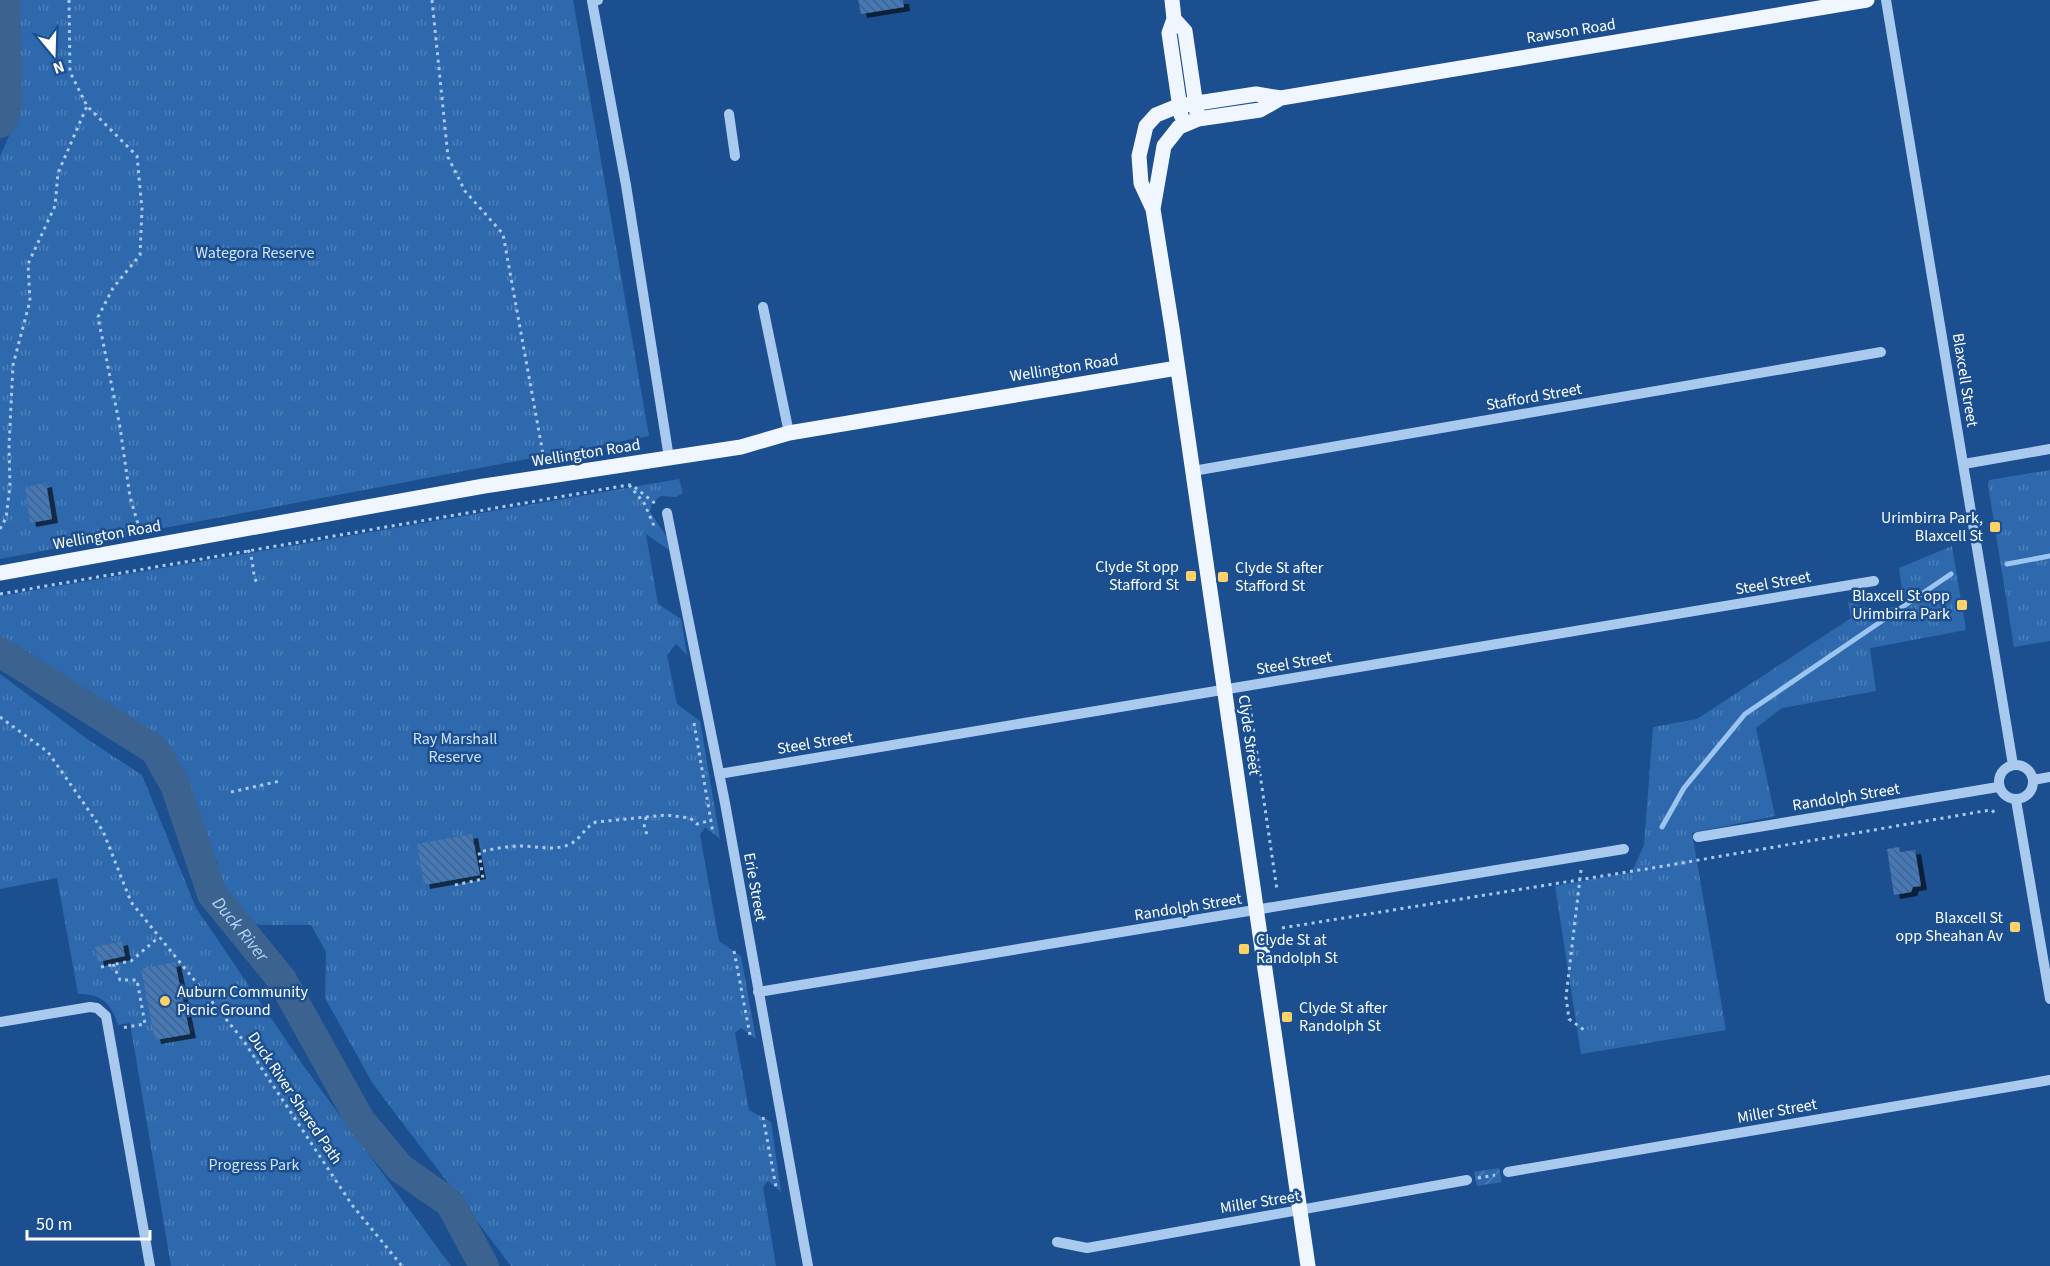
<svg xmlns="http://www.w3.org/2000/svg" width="2050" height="1266" viewBox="0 0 2050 1266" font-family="'Source Sans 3',sans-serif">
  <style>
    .park { fill: url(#park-tufts) }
    .garden { fill: url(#garden-furrows) }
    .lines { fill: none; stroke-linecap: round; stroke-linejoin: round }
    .stream { stroke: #9cc4f0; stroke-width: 5 }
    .river { stroke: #3c6290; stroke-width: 30 }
    .building { fill: url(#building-back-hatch); filter: url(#shadow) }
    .path { stroke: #a9c9ee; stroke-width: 3; stroke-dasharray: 3 4.5; stroke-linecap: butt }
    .minor { stroke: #a9c9ee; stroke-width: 10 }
    .major { stroke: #f0f6ff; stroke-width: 15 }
    .poi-dot { fill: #ffd166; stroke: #1b4f8f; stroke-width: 2 }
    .labels { text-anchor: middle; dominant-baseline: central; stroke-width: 5; stroke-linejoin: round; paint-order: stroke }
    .street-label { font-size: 16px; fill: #fff; stroke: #1b4f8f }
    .park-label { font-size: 16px; fill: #cfe3fa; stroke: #1b4f8f }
    .poi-label { font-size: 16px; fill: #fff; stroke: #1b4f8f; text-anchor: end }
    .water-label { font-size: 18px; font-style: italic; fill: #b5d3f5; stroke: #1b4f8f }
  </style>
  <defs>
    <pattern id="park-tufts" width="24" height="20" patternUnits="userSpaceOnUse" patternTransform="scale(1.5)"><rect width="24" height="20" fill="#2e69ad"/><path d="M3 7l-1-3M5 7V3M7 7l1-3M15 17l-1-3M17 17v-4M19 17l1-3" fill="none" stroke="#4d80b9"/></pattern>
    <pattern id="garden-furrows" width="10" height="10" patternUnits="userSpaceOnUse" patternTransform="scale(1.5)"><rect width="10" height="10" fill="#2e69ad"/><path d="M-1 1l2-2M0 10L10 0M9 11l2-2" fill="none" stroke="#4d80b9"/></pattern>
    <pattern id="building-back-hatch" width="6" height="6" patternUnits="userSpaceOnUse" patternTransform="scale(1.5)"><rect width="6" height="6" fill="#4478b7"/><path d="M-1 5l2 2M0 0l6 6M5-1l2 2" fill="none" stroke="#486282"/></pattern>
    <filter id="shadow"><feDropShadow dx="6" dy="4" stdDeviation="0" flood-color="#0009"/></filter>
  </defs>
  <rect width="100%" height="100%" fill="#1b4f8f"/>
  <!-- park -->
  <path class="park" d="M18,0H573L649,436L0,559V156L19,114Z
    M2050,470V641L2014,647L1988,485L1989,480Z
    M679,479L683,493L676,497L661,496L652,503L650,512L666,536L669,550L646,534L658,604L681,619L687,655L676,644L667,655L677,704L700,721L720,839L705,827L700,835L719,941L741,956L756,1039L741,1028L735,1033L749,1110L771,1122L781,1192L768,1181L763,1187L776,1266H511L373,1084L325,998L326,952L311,925H261L239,921C227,903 212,886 218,863L163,748L0,643V596Z
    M1952,546L1966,630L1870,648L1876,691L1782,708L1756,728L1775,816L1692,833L1726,1030L1581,1054L1555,886L1632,872L1644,845L1653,727L1697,719L1851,618L1848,602L1875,610L1904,605L1899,568Z
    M0,674L90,741L142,775L196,908L305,1068L451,1266H171L130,1023L118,1025C111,1003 102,994 78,994L57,878L0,889Z"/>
  <!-- garden -->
  <path class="garden" d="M1499,1168L1502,1182L1477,1186L1474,1172Z"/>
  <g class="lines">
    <!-- stream -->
    <path class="stream" d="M2007,564L2050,556
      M1662,827L1684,788L1745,714L1951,574"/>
    <!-- river -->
    <g class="river">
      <path d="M0,123L5,114L7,99L5,0"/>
      <path id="s1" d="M0,652L155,750L175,785L212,894L282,980L360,1120L400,1168L450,1203L484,1266"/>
    </g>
  </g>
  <!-- building -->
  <path class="building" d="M858,0H903L904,7L861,14Z
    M46,483L52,519L30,523L25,487Z
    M472,834L480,875L424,885L417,844Z
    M1899,847L1900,852L1915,850L1921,886L1913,887L1911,892L1894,895L1887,849Z
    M122,941L125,956L98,962L95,947Z
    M175,962L190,1034L155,1040L141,969Z"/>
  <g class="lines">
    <!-- path -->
    <path class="path" d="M69,0L70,72L87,106L137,156L142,209L140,255L113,288L98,317L120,427L130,497L141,534
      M432,0L448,157L465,191L503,234L543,454
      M629,485L644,503L655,528
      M0,529L6,518L10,486L9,446L13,365L30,301L28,264L55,206L58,173L87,106
      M248,550C255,561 251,572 257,583
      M0,594L628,485H632L657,505
      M1249,699L1277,890
      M0,717L48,752L103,831L131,902L243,1040L352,1205L402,1266
      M694,723L713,833
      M231,792L280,781
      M646,817L644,828L647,834
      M1581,870L1566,997L1569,1019L1584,1030
      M455,885L483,879L479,852C493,849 507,846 521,846C536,846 553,851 568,845C581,840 584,827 596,822L666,815L690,818L697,824L712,820
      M1282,928L1658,867L1984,811L1992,810L1996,815
      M734,951L750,1035
      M113,964L120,980H137L145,1024L121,1028
      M101,967L131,961L159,937
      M763,1117L776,1187
      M1478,1178L1495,1175"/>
    <!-- minor -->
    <path class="minor" d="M598,0L592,1L626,185L669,458
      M1886,0L2013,765
      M729,114L735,156
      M763,307L789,433
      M1964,464L2050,449
      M1193,471L1881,352
      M667,513L725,803L808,1266
      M1999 782a17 17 0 1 1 34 0a17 17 0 1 1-34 0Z
      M719,774L1874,581
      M2033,780L2050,777
      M2016,800L2050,999
      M1698,837L1998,787
      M758,992L1624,849
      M0,1022L90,1007L97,1008L106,1016L150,1266
      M1508,1172L2050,1080
      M1057,1242L1087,1248L1467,1180"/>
    <!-- major -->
    <path class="major" d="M1172,0L1174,19L1169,33L1181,115
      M1174,19L1185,31L1197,113
      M1153,209L1164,146L1179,127L1198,119L1260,110L1281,98
      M0,573L484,486L741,447L789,433L1177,368
      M1308,1266L1172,328L1153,209L1141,183L1139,156L1146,126L1156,115L1178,106L1256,94L1281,98L1867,0"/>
  </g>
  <!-- markers -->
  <g class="poi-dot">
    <rect x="1989" y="521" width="12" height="12" rx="3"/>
    <rect x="1185" y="570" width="12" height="12" rx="3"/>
    <rect x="1217" y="571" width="12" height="12" rx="3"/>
    <rect x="1956" y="599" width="12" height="12" rx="3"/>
    <rect x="2009" y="921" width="12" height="12" rx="3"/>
    <rect x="1238" y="943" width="12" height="12" rx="3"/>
    <circle cx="165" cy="1001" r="6"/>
    <rect x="1281" y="1011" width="12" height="12" rx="3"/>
  </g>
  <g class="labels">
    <!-- street labels -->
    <g class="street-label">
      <text transform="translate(1571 31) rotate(-9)">Rawson Road</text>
      <text transform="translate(1064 368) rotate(-9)">Wellington Road</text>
      <text transform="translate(1965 380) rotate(81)">Blaxcell Street</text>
      <text transform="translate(1534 397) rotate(-10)">Stafford Street</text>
      <text transform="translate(586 453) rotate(-9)">Wellington Road</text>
      <text transform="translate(107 535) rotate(-10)">Wellington Road</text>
      <text transform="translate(1773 583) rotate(-10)">Steel Street</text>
      <text transform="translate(1294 663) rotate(-10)">Steel Street</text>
      <text transform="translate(1249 735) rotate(82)">Clyde Street</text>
      <text transform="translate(815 743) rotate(-9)">Steel Street</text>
      <text transform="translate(1846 797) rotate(-9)">Randolph Street</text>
      <text transform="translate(755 887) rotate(80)">Erie Street</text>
      <text transform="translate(1188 907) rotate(-9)">Randolph Street</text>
      <text transform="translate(295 1098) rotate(56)">Duck River Shared Path</text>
      <text transform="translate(1777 1111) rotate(-10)">Miller Street</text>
      <text transform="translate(1260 1202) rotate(-9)">Miller Street</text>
    </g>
    <!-- park labels -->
    <g class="park-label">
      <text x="255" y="253">Wategora Reserve</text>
      <text x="455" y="739">Ray Marshall<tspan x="455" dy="18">Reserve</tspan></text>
      <text x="254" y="1165">Progress Park</text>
    </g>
    <!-- poi labels -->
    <g class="poi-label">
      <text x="1983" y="518">Urimbirra Park,<tspan x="1983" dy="18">Blaxcell St</tspan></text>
      <text x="1179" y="567">Clyde St opp<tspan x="1179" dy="18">Stafford St</tspan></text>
      <text x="1235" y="568" text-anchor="start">Clyde St after<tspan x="1235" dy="18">Stafford St</tspan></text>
      <text x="1950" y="596">Blaxcell St opp<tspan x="1950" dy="18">Urimbirra Park</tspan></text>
      <text x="2003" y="918">Blaxcell St<tspan x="2003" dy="18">opp Sheahan Av</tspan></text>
      <text x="1256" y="940" text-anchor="start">Clyde St at<tspan x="1256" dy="18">Randolph St</tspan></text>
      <text x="177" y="992" text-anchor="start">Auburn Community<tspan x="177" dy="18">Picnic Ground</tspan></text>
      <text x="1299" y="1008" text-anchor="start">Clyde St after<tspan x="1299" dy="18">Randolph St</tspan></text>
    </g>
    <!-- water labels -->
    <g class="water-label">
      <text stroke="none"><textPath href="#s1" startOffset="384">Duck River</textPath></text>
    </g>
  </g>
  <!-- north arrow -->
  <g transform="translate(54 54) rotate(161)" stroke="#1b4f8f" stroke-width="4.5" paint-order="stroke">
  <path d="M0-4.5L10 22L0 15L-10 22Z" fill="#ffffff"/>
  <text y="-9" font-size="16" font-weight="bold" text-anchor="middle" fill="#ffffff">N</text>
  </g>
  <!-- scale -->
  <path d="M27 1230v9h123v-9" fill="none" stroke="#ffffff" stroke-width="3"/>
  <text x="36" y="1230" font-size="18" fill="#ffffff" stroke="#1b4f8f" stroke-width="4.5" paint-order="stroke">50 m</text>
</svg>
